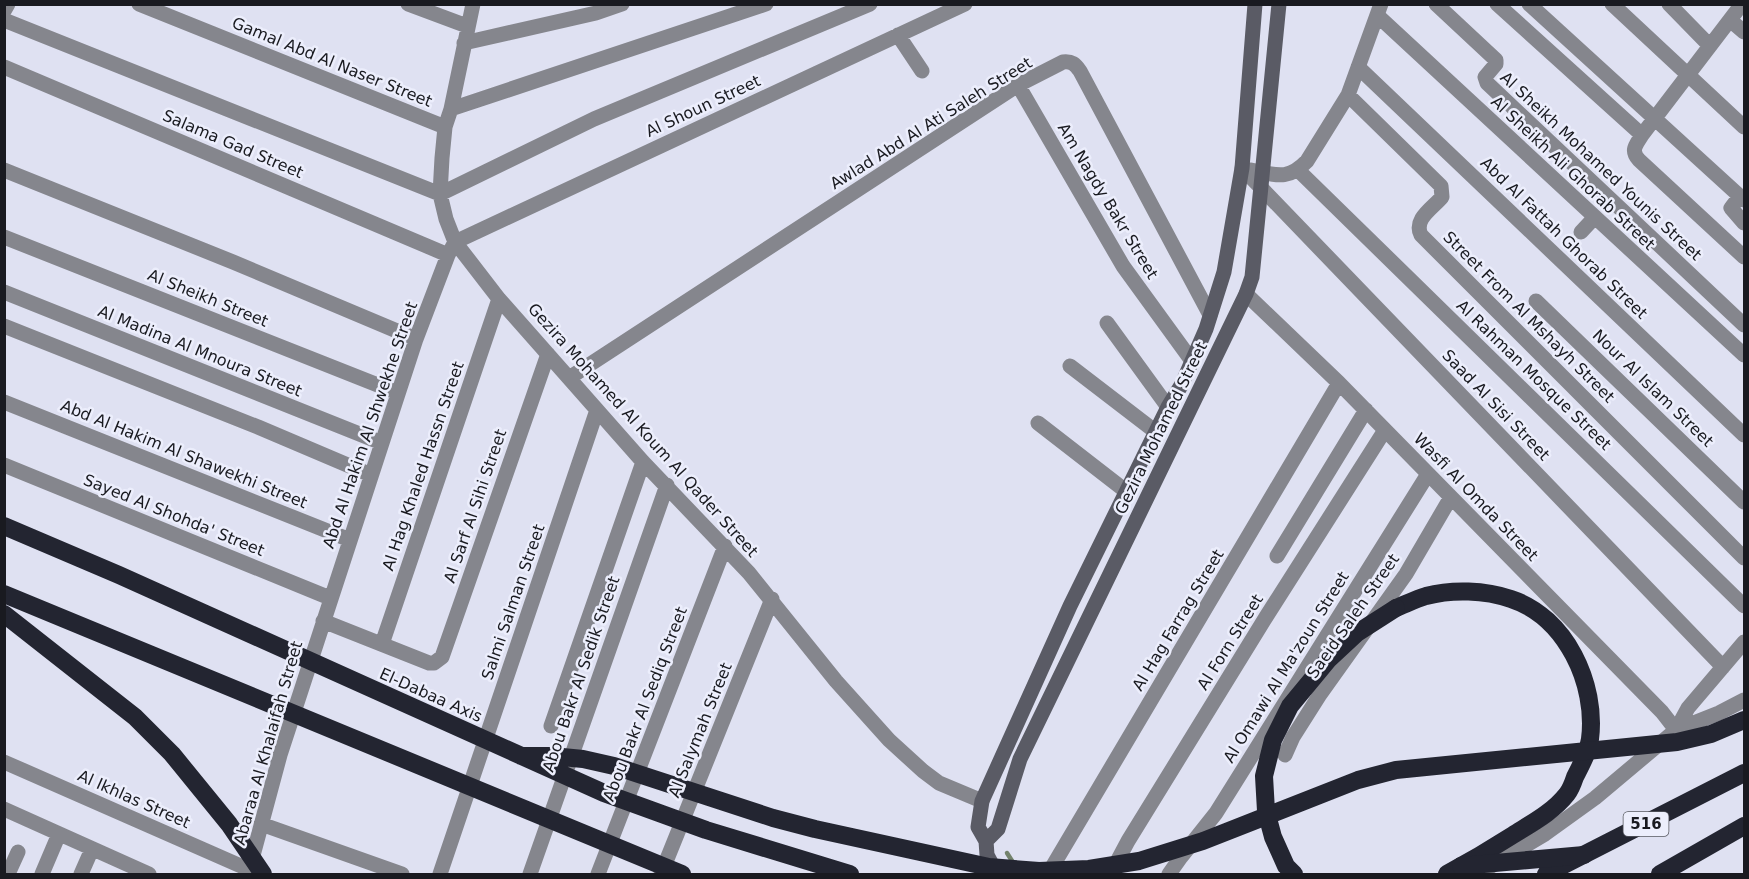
<svg xmlns="http://www.w3.org/2000/svg" width="1749" height="879" viewBox="0 0 1749 879" font-family="'DejaVu Sans',sans-serif">
  <style>
    .lines { fill: none; stroke-linecap: round; stroke-linejoin: round }
    .stream { stroke: #73826c; stroke-width: 4.5 }
    .minor { stroke: #85868d; stroke-width: 15 }
    .secondary { stroke: #5a5b65; stroke-width: 15 }
    .motorway { stroke: #232531; stroke-width: 18 }
    .motorway-bridge { stroke: #232531; stroke-width: 18 }
    .labels { text-anchor: middle; dominant-baseline: central; stroke-width: 5; stroke-linejoin: round; paint-order: stroke }
    .shield { fill: #eceefc; stroke: #585a62; stroke-width: 1.5 }
    .shield-label { font-size: 15px; font-weight: bold; fill: #191a20 }
    .street-label { font-size: 16px; fill: #191a20; stroke: #eceefc }
  </style>
  <rect width="100%" height="100%" fill="#dfe1f2"/>
  <g class="lines">
    <!-- stream -->
    <path class="stream" d="M1007,853L1014,864"/>
    <!-- minor -->
    <path class="minor" d="M139,4L445,127
      M408,4L467,26
      M473,4L451,109L445,127L442,158L440,194L446,219L455,242L499,299L643,462L749,573L836,681L889,740L923,771L939,783L982,801
      M1436,4L1496,60V64L1485,77L1487,83L1744,325
      M1497,4L1642,135
      M1529,4L1744,200
      M1612,4L1744,127
      M1669,4L1710,46
      M1742,4L1642,135C1636,145 1630,150 1639,160L1744,257
      M4,11L8,4
      M1378,16L1744,355
      M4,20L440,194L594,119L870,4
      M1730,20L1744,32
      M898,35L922,71
      M464,43L596,13L622,4
      M4,67L448,255
      M1358,67L1744,435
      M1018,85L1123,266L1192,361
      M1348,95L1441,186L1442,197C1433,208 1413,219 1421,235L1744,558
      M451,109L766,4
      M1242,168L1723,667
      M4,170L233,262L416,339
      M1251,170C1276,175 1288,181 1307,161L1348,95L1381,4
      M1298,170L1744,606
      M1740,196L1731,208L1744,223
      M1581,232L1595,217
      M4,237L398,393
      M4,292L382,443
      M1246,294L1339,383L1662,712L1676,730
      M1536,301L1744,502
      M1107,323L1168,407
      M4,326L258,427L371,475
      M1070,366L1156,432
      M569,378L1018,85L1063,62C1072,61 1075,64 1080,71L1210,315
      M4,402L350,540
      M1038,423L1127,492
      M4,465L330,598
      M1277,556L1366,410
      M323,621L429,663H434L442,657L548,354
      M382,644L499,299
      M551,726L643,462
      M1676,730L1688,708L1744,642
      M1285,755L1293,737L1319,696L1406,574L1451,497
      M4,762L250,870
      M4,809L149,874
      M261,824L402,874
      M1112,871L1128,841L1266,617L1385,430
      M8,874L18,852
      M42,874L59,834
      M81,874L92,849
      M248,874L280,755L416,339L448,255L455,242L965,4
      M440,874L597,410
      M530,874L667,485
      M598,874L725,546
      M661,874L772,599
      M1048,874L1339,383
      M1169,874L1181,857L1216,813L1428,474
      M1478,874L1545,834L1595,798L1676,730L1719,713L1744,700"/>
    <!-- secondary -->
    <path class="secondary" d="M986,841L998,829L1020,759L1246,294L1252,277L1279,4
      M997,874L987,855L986,841L978,827L982,801L1070,606L1168,407L1182,384L1206,329L1224,272L1242,168L1255,4"/>
    <!-- motorway -->
    <path class="motorway" d="M1396,608C1406,604 1416,599 1426,596C1452,589 1485,590 1511,599C1566,617 1597,684 1590,739C1588,753 1581,765 1575,777C1573,783 1571,789 1567,794C1553,812 1532,823 1513,835C1491,849 1469,862 1447,874
      M1546,874L1744,773
      M1660,874L1744,826"/>
    <!-- motorway-bridge -->
    <path class="motorway-bridge" d="M4,526L119,575L604,793L706,830L850,874
      M4,594L682,874
      M4,614L135,717L172,754L229,824L263,874
      M521,756H552L583,759L614,766L773,818L815,829L989,867L1039,871L1089,869L1139,861L1203,841L1358,780L1396,770L1677,742L1711,734L1744,720
      M1461,866L1584,855
      M1294,874L1286,866L1273,837L1266,811L1264,776L1273,740L1290,706L1328,660L1357,633L1396,608"/>
  </g>
  <g class="labels">
    <!-- shield labels -->
    <rect class="shield" x="1623.5" y="812" width="45" height="24" rx="4.5"/>
    <g class="shield-label">
      <text x="1646" y="824">516</text>
    </g>
    <!-- street labels -->
    <g class="street-label">
      <text transform="translate(332 62) rotate(22)">Gamal Abd Al Naser Street</text>
      <text transform="translate(703 106) rotate(-25)">Al Shoun Street</text>
      <text transform="translate(931 123) rotate(-32)">Awlad Abd Al Ati Saleh Street</text>
      <text transform="translate(233 144) rotate(23)">Salama Gad Street</text>
      <text transform="translate(1601 166) rotate(43)">Al Sheikh Mohamed Younis Street</text>
      <text transform="translate(1573 173) rotate(43)">Al Sheikh Ali Ghorab Street</text>
      <text transform="translate(1108 201) rotate(59)">Am Nagdy Bakr Street</text>
      <text transform="translate(1564 238) rotate(44)">Abd Al Fattah Ghorab Street</text>
      <text transform="translate(208 298) rotate(22)">Al Sheikh Street</text>
      <text transform="translate(1529 317) rotate(45)">Street From Al Mshayh Street</text>
      <text transform="translate(200 351) rotate(22)">Al Madina Al Mnoura Street</text>
      <text transform="translate(1534 375) rotate(44)">Al Rahman Mosque Street</text>
      <text transform="translate(1653 388) rotate(44)">Nour Al Islam Street</text>
      <text transform="translate(1496 405) rotate(46)">Saad Al Sisi Street</text>
      <text transform="translate(370 425) rotate(-71)">Abd Al Hakim Al Shwekhe Street</text>
      <text transform="translate(1161 428) rotate(-64)">Gezira Mohamed Street</text>
      <text transform="translate(643 430) rotate(48)">Gezira Mohamed Al Koum Al Qader Street</text>
      <text transform="translate(184 454) rotate(22)">Abd Al Hakim Al Shawekhi Street</text>
      <text transform="translate(423 466) rotate(-71)">Al Hag Khaled Hassn Street</text>
      <text transform="translate(1476 497) rotate(46)">Wasfi Al Omda Street</text>
      <text transform="translate(475 506) rotate(-71)">Al Sarf Al Sihi Street</text>
      <text transform="translate(174 515) rotate(22)">Sayed Al Shohda' Street</text>
      <text transform="translate(513 602) rotate(-71)">Salmi Salman Street</text>
      <text transform="translate(1353 616) rotate(-55)">Saeid Saleh Street</text>
      <text transform="translate(1178 620) rotate(-59)">Al Hag Farrag Street</text>
      <text transform="translate(1230 642) rotate(-58)">Al Forn Street</text>
      <text transform="translate(1286 667) rotate(-58)">Al Omawi Al Ma'zoun Street</text>
      <text transform="translate(581 674) rotate(-71)">Abou Bakr Al Sedik Street</text>
      <text transform="translate(431 695) rotate(24)">El-Dabaa Axis</text>
      <text transform="translate(645 704) rotate(-69)">Abou Bakr Al Sediq Street</text>
      <text transform="translate(700 730) rotate(-68)">Al Salymah Street</text>
      <text transform="translate(268 743) rotate(-74)">Abaraa Al Khalaifah Street</text>
      <text transform="translate(134 799) rotate(24)">Al Ikhlas Street</text>
    </g>
  </g>
  <!-- border -->
  <rect width="1749" height="879" fill="none" stroke="#191a20" stroke-width="12"/>
</svg>
